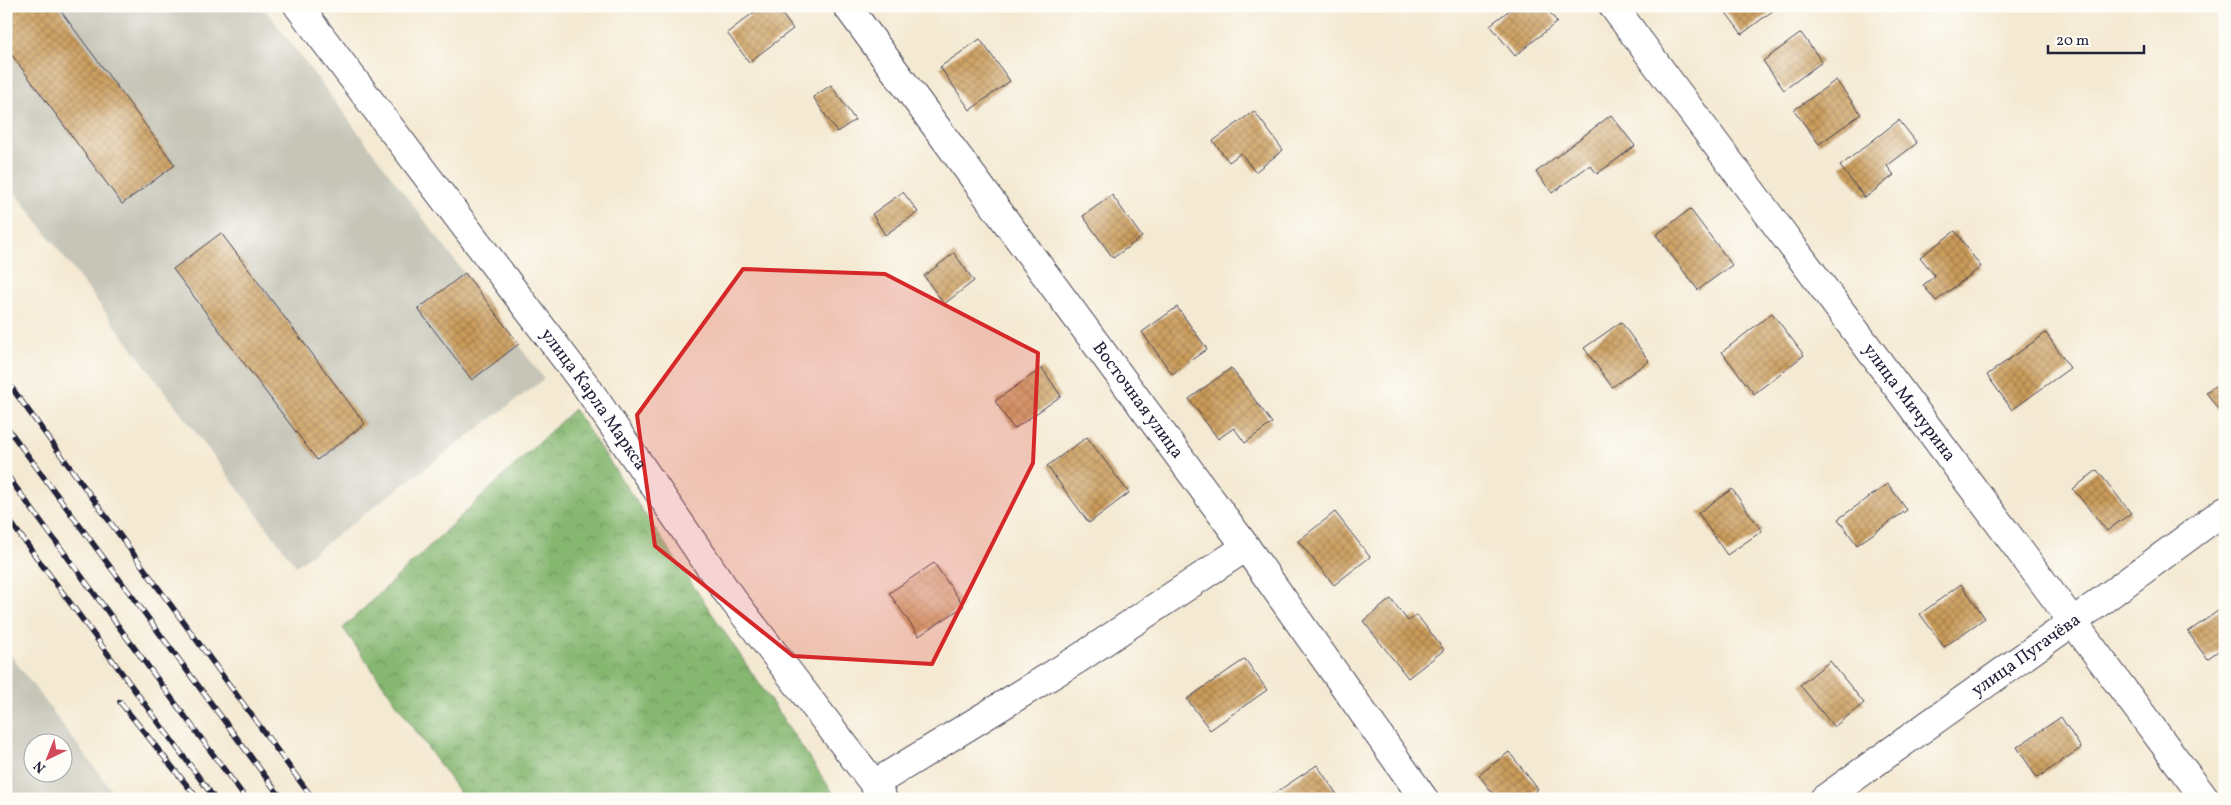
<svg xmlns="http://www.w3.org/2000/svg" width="2231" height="805" viewBox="0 0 2231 805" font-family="Vollkorn,serif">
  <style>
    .industrial { fill: #c6c5b8; fill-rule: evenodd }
    .forest { fill: url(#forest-crowns); stroke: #546c56 }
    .building { fill: url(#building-cross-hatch) }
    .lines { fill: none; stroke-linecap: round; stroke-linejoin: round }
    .minor-casing { stroke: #424052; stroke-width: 30 }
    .minor { stroke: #fff; stroke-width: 28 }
    .rail-casing { stroke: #22223b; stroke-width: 5.5 }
    .rail { stroke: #fdfcf7; stroke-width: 4; stroke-dasharray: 11; stroke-linecap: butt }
    .marked { fill: #d62828; fill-opacity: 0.2; stroke: #d62828; stroke-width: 4; stroke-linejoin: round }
    .labels { text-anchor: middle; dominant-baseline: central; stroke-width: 5; stroke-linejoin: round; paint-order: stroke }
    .street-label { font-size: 18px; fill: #22223b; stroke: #fdfcf7 }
  </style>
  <defs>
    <pattern id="forest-crowns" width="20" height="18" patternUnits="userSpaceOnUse" patternTransform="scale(1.25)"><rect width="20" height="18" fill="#86b771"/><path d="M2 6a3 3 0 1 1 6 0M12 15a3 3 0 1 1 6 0" fill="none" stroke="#6d945e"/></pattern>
    <pattern id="building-cross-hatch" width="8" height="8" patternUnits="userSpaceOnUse" patternTransform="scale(1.25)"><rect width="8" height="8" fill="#ca9b59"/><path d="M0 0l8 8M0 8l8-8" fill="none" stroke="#a47e4b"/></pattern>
  </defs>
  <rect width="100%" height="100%" fill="#fdfcf7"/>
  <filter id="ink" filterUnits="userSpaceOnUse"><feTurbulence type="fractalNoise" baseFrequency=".02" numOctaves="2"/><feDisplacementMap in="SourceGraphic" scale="10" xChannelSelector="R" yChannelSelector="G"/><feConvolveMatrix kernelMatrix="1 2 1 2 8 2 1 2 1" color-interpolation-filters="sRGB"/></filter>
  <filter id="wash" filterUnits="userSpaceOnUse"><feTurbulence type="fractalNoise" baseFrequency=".0096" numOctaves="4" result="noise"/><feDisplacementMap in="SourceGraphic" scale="20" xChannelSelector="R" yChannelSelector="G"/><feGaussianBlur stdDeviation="1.12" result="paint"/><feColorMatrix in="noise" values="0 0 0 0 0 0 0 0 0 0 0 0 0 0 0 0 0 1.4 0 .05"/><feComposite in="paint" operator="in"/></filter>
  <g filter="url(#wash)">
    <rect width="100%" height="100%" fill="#f4e9d2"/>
    <!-- industrial -->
    <path class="industrial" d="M6,6H263L544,379L296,566L6,180Z
      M6,649L118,799H6ZM32,742H62V772H32Z"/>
    <!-- forest -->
    <path class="forest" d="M574,409L837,799H464L343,628Z"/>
    <g id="blocks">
      <!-- building -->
      <path class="building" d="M6,6H57L175,165L122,204L6,47Z
        M762,6H776L793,29L749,62L727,33Z
        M1515,6H1545L1557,22L1515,56L1490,25Z
        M1721,6H1779L1742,34Z
        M1801,33L1822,62L1784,90L1763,61Z
        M980,39L1010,81L970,110L940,67Z
        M1836,80L1861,114L1819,144L1794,110Z
        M831,85L855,120L837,132L813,97Z
        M1254,111L1283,150L1255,172L1241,153L1229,162L1213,141Z
        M1611,115L1635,146L1597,174L1590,165L1552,193L1536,172Z
        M1899,120L1917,143L1887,166L1894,175L1865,198L1840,166Z
        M903,192L918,212L885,235L872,214Z
        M1112,195L1142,237L1113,258L1083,216Z
        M1690,209L1732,265L1698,290L1656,235Z
        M1955,231L1981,267L1936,301L1923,285L1935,276L1920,257Z
        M221,233L365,424L317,460L173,269Z
        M954,253L974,281L944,304L924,276Z
        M465,273L519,344L472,380L418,309Z
        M1177,307L1207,349L1172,374L1142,332Z
        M1772,313L1804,355L1754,394L1722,352Z
        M1621,322L1649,361L1612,387L1584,348Z
        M2046,333L2070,368L2012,410L1987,375Z
        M1042,368L1061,396L1014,429L995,401Z
        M1231,368L1272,423L1245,443L1234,428L1218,439L1189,399Z
        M2225,379V419L2206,392Z
        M1087,437L1129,493L1089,523L1047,466Z
        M2097,470L2131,513L2107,531L2073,489Z
        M1888,484L1907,510L1857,545L1838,519Z
        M1732,489L1762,531L1727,555L1698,513Z
        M1335,512L1370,557L1334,585L1298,541Z
        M934,563L964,606L919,636L889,593Z
        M1961,584L1985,618L1944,647L1920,614Z
        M1391,599L1408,621L1417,615L1444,650L1408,678L1363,621Z
        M2225,606V646L2207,659L2188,632Z
        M1245,659L1267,690L1210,730L1187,699Z
        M1830,661L1864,703L1834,727L1800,685Z
        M2061,717L2081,748L2037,778L2017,747Z
        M1509,752L1538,789L1526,799H1497L1479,775Z
        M1317,765L1340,799H1266Z
        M8,788L17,799H6V790Z"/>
    </g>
  </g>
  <g filter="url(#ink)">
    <use href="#blocks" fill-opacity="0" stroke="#424052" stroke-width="1"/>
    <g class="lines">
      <defs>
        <g id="minor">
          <path id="s1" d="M298,6L586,386L727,592L874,784L883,799"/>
          <path id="s2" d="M847,6L1246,547L1424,799"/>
          <path id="s3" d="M1613,6L2205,799"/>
          <path d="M874,784L1078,659L1246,547"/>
          <path id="s4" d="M1824,799L2074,621L2225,510"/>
        </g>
      </defs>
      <!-- minor casing -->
      <use href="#minor" class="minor-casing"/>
      <!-- minor -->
      <use href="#minor" class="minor"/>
      <defs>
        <path id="rail" d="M6,380L313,799
          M6,426L282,799
          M6,474L246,799
          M6,516L215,799
          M120,702L198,799"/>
      </defs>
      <!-- rail casing -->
      <use href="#rail" class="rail-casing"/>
      <!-- rail -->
      <use href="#rail" class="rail"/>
    </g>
  </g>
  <!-- marked area -->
  <path class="marked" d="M743,269L885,274L1038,353L1033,463L932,664L793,656L655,546L637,415Z"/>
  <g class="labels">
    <!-- street labels -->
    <g class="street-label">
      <text stroke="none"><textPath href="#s1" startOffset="492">улица Карла Маркса</textPath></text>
      <text stroke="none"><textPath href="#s2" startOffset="490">Восточная улица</textPath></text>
      <text stroke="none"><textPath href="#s3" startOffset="495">улица Мичурина</textPath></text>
      <text stroke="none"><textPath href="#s4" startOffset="248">улица Пугачёва</textPath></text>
    </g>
  </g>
  <!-- margin -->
  <rect width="2231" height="805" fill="none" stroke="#fdfcf7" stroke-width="25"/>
  <!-- north arrow -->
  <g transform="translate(48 758) rotate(223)"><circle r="24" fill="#fdfcf7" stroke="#a5a5ac"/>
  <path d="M0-4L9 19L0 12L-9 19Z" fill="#d1495b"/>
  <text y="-8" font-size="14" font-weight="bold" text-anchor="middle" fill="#22223b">N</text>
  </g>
  <!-- scale -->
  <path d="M2048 45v8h96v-8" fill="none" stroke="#22223b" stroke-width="2.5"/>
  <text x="2056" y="45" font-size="15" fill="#22223b" stroke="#fdfcf7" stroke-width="4" paint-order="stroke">20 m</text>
</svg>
